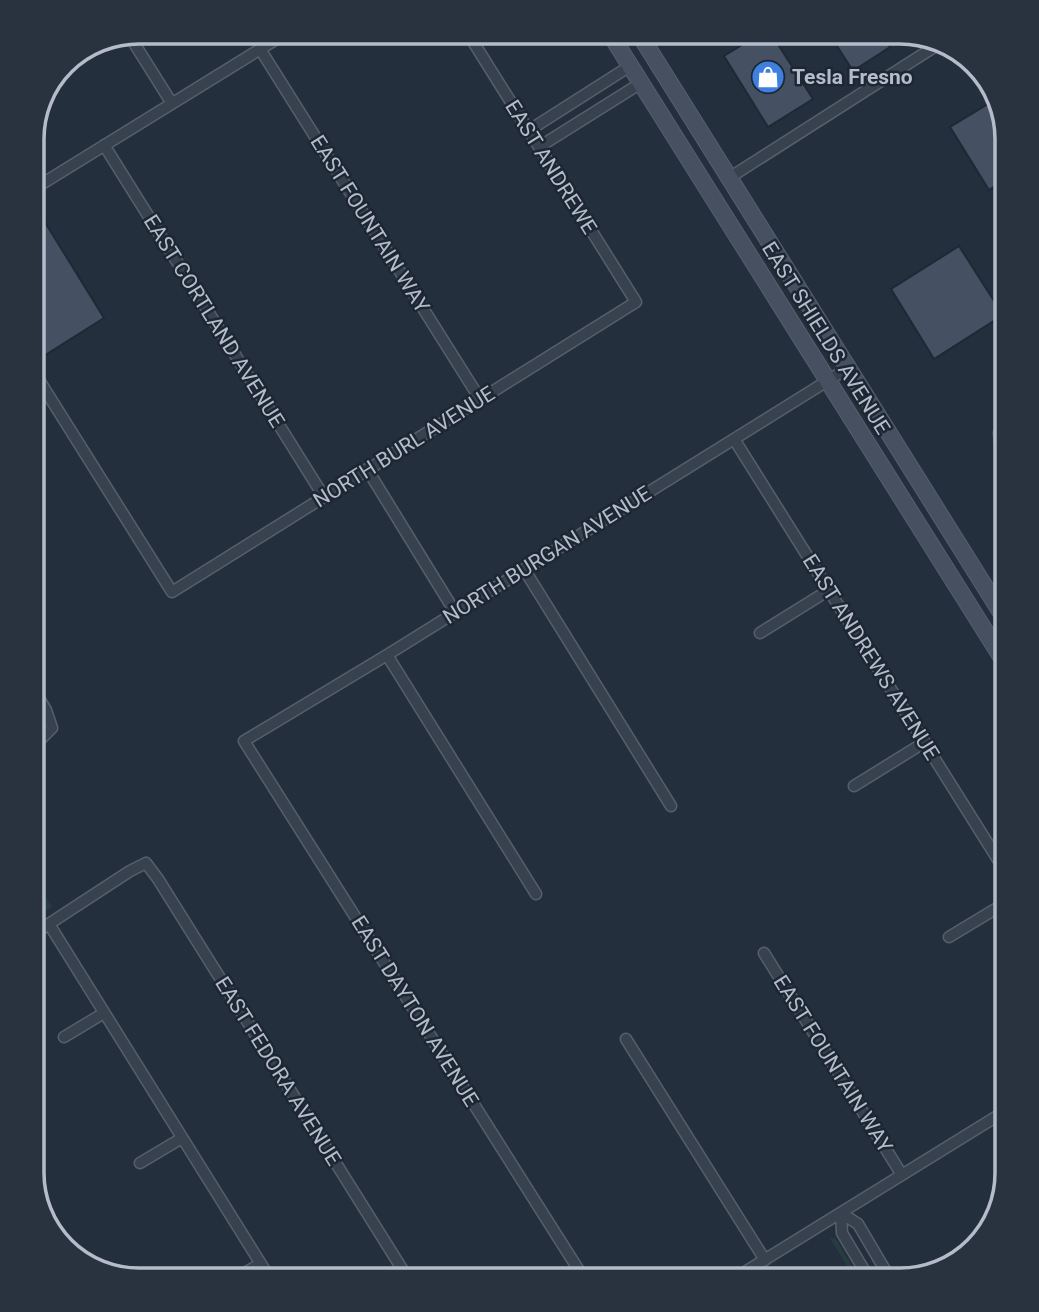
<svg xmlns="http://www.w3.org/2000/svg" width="1039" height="1312" viewBox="0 0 1039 1312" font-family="Roboto,sans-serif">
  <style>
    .green { fill: #263c3f }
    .building { fill: #455162; stroke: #1f2835; stroke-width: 2 }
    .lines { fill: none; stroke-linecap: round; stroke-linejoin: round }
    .street-casing { stroke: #565f6c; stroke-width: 13 }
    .secondary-casing { stroke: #565f6c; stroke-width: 18 }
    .street { stroke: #38414e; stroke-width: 10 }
    .secondary { stroke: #465061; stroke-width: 16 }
    .labels { text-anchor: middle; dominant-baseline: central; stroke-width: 5; stroke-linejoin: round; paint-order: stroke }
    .poi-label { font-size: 21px; font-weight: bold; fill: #b4bcc9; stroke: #1d2633; text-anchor: start }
    .street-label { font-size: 21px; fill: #b4bcc9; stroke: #1d2633 }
    .rim { fill: none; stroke: #b4bcc9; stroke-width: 3.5 }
  </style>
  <rect width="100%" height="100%" fill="#242f3e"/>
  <!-- green -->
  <path class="green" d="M32,873L52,907L32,920Z
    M829,1237L836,1239L860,1280H856Z"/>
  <!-- building -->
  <path class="building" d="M763,32H770L813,99L768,127L724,56Z
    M828,32H881L890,47L853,71Z
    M988,104L1005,131L1007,139V178L989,190L950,127Z
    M32,201L104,318L42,357L32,341Z
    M959,246L1003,315L934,359L891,289Z"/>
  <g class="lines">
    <defs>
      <path id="street" d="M129,35L171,102
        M260,49L480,399
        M528,131L630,66
        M104,145L324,497
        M539,147L641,83
        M729,178L942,42
        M32,190L288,32
        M32,369L172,592L636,302L467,32
        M734,439L1007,874
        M1007,455L1000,444L999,433L1007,423
        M367,469L455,612
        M524,569L671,806
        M760,633L829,590
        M387,655L536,894
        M32,746L41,739L52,728L46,710L32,687
        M854,786L925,742
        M49,924L271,1280
        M32,935L130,871L146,863L158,879L409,1280
        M949,937L1007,902
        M764,953L902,1175
        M64,1037L104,1013
        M626,1039L765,1260
        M140,1163L182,1138
        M841,1213L858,1224L891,1280
        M841,1213L842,1233L870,1280
        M233,1280L260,1264
        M585,1280L244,741L387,655L848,368
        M732,1280L1007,1110"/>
      <path id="secondary" d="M609,32L1007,666
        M638,32L1007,622"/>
    </defs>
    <!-- street casing -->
    <use href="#street" class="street-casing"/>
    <!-- secondary casing -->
    <use href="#secondary" class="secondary-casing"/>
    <!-- street -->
    <use href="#street" class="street"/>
    <!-- secondary -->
    <use href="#secondary" class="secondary"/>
  </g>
  <!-- icons -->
  <defs>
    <symbol id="shop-disc" viewBox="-11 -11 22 22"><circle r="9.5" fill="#3f7fe0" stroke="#1d2633"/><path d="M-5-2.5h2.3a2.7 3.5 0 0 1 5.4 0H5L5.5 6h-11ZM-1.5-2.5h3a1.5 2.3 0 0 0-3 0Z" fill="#fff"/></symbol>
  </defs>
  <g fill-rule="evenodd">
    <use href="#shop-disc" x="749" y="58" width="38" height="38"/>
  </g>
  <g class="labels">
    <!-- poi labels -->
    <g class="poi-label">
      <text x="792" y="77">Tesla Fresno</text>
    </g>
    <!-- street labels -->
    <g class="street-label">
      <text transform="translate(551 167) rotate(58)">EAST ANDREWE</text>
      <text transform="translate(370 224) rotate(58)">EAST FOUNTAIN WAY</text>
      <text transform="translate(214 321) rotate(58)">EAST CORTLAND AVENUE</text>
      <text transform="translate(826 338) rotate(58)">EAST SHIELDS AVENUE</text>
      <text transform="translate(404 447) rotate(-32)">NORTH BURL AVENUE</text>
      <text transform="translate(547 555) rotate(-32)">NORTH BURGAN AVENUE</text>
      <text transform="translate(871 657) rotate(58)">EAST ANDREWS AVENUE</text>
      <text transform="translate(415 1011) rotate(58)">EAST DAYTON AVENUE</text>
      <text transform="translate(833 1064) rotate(58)">EAST FOUNTAIN WAY</text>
      <text transform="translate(278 1071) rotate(58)">EAST FEDORA AVENUE</text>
    </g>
  </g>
  <!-- crop -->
  <path d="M0 0H1039V1312H0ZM139 44H900A95 95 0 0 1 995 139V1173A95 95 0 0 1 900 1268H139A95 95 0 0 1 44 1173V139A95 95 0 0 1 139 44Z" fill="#29323f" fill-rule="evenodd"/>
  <path class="rim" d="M139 44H900A95 95 0 0 1 995 139V1173A95 95 0 0 1 900 1268H139A95 95 0 0 1 44 1173V139A95 95 0 0 1 139 44Z"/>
</svg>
